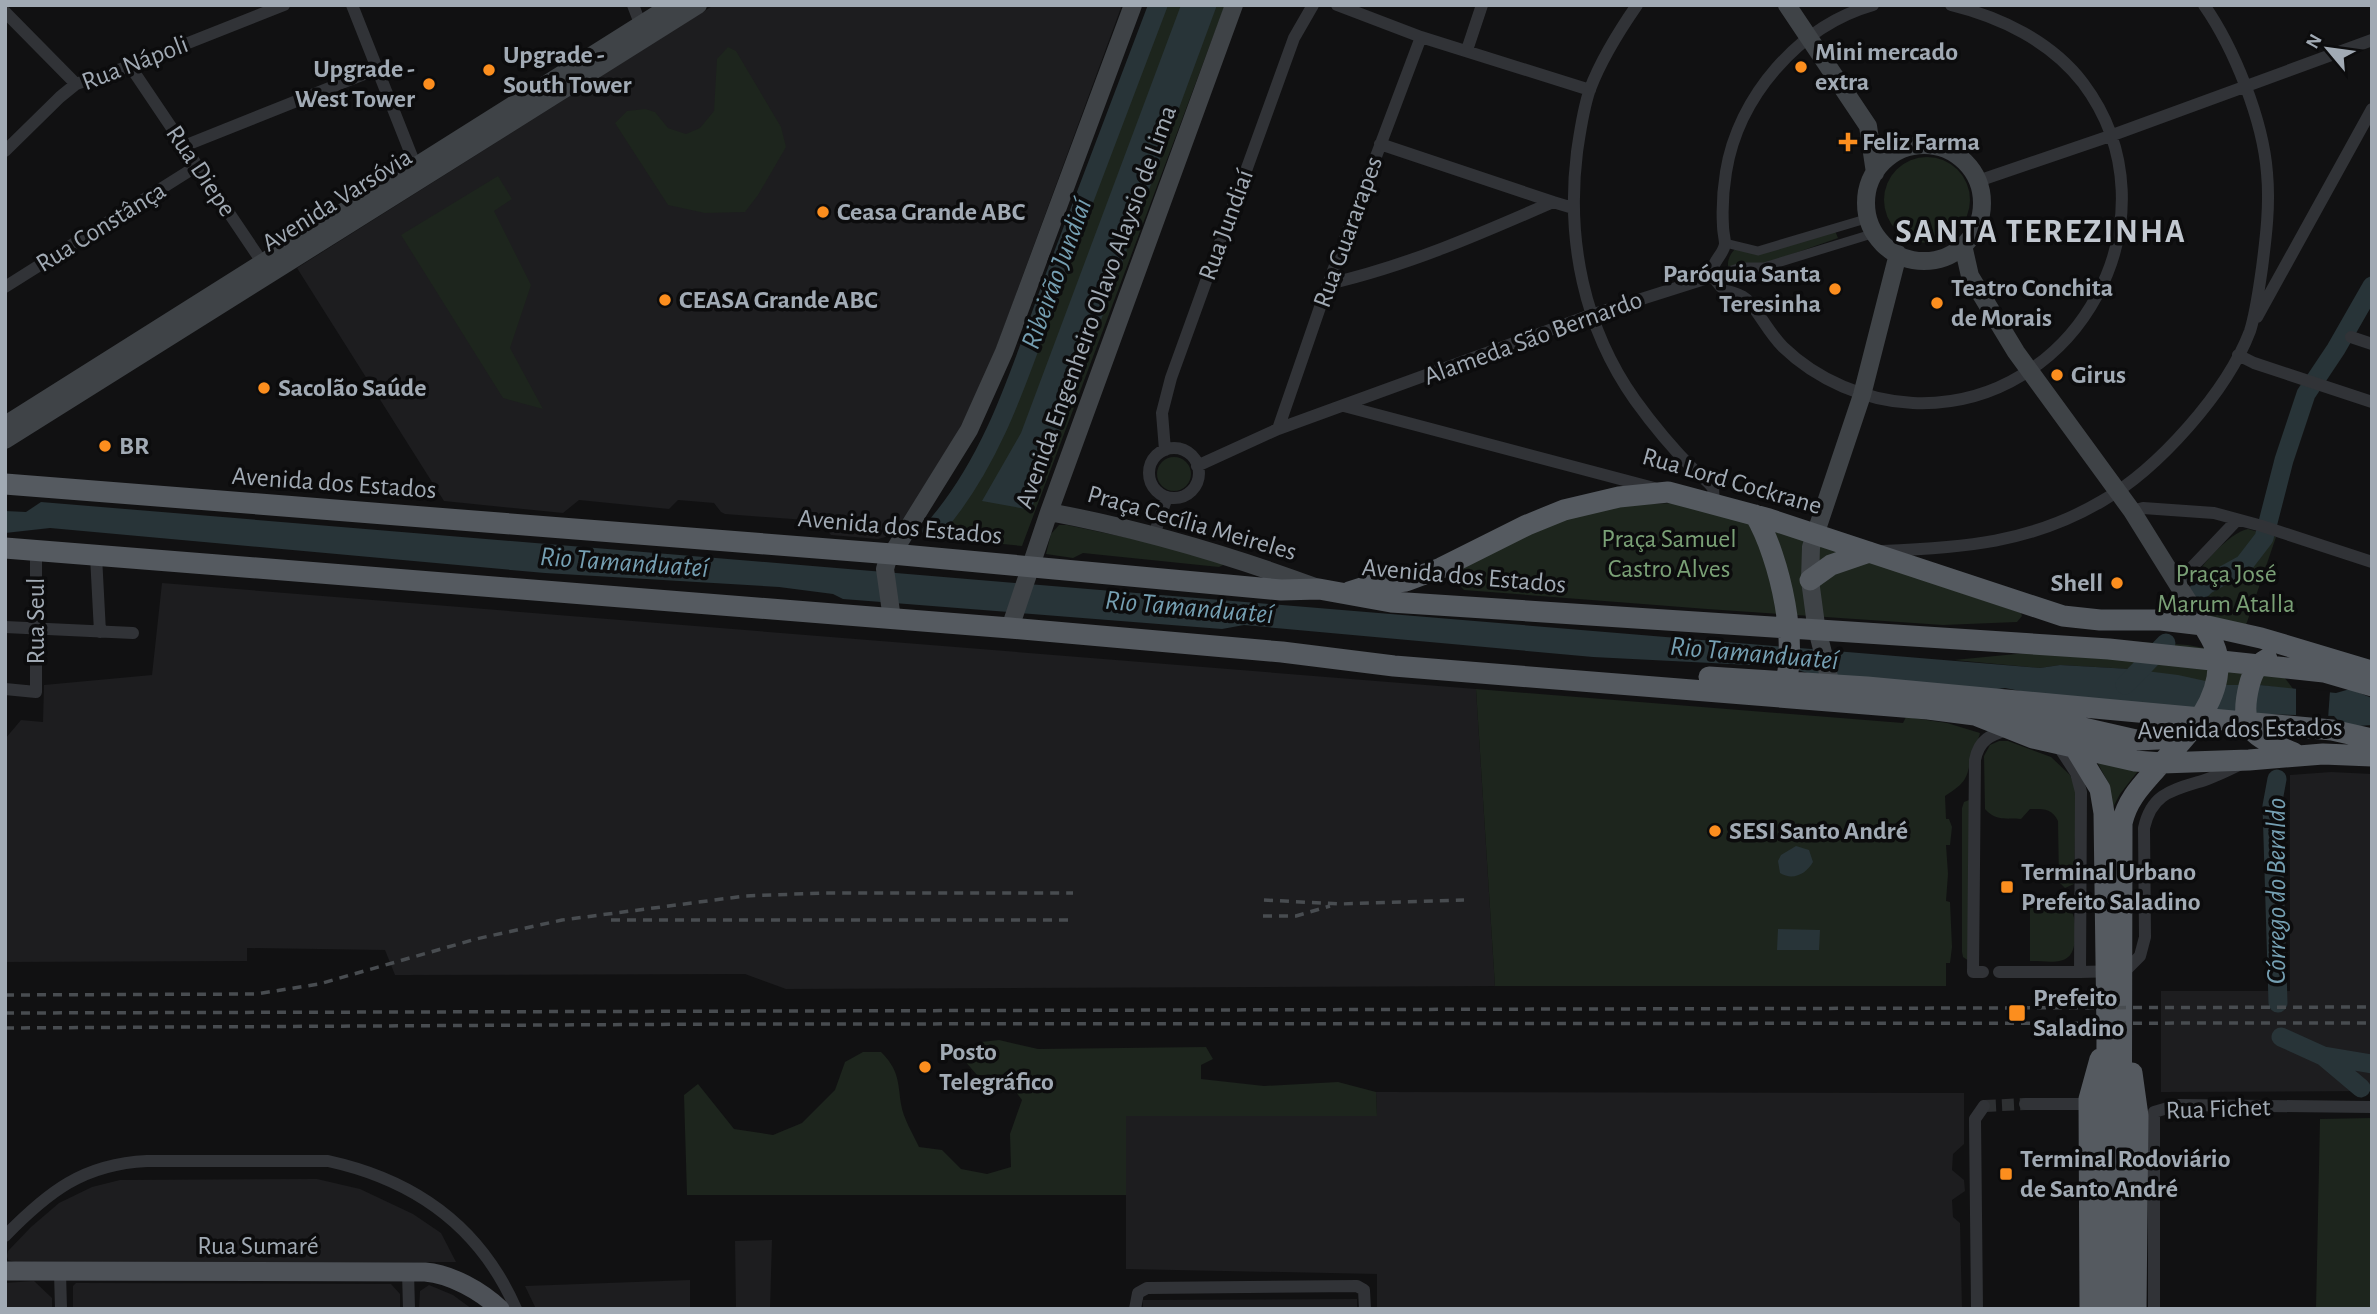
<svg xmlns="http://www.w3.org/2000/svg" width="2377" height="1314" viewBox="0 0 2377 1314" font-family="'Alegreya Sans',sans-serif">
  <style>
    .built { fill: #1d1d1f }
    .green { fill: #1d251d }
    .water { fill: #283438 }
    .pier { fill: #111112 }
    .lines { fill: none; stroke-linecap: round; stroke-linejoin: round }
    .river { stroke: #283438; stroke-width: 19 }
    .minor-tunnel { stroke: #2e3032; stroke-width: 12; stroke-dasharray: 12 6; stroke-linecap: butt }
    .pedestrian { stroke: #313337; stroke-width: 9 }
    .minor { stroke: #313337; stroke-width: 12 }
    .secondary { stroke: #3f4347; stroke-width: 18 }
    .primary { stroke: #4d5157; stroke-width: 19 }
    .trunk { stroke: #555a60; stroke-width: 21 }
    .rail { stroke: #484c50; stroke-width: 3.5; stroke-dasharray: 9 7; stroke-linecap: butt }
    .poi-dot { fill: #fc8e1e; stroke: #0c0c0d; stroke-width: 2.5 }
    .labels { text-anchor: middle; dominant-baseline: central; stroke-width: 7; stroke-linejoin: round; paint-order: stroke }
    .poi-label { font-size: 26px; font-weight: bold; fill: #a1aab4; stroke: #0c0c0d; text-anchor: start }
    .street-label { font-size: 26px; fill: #a1aab4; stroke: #0c0c0d }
    .park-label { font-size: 26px; fill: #7aa076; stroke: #0c0c0d }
    .water-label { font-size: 28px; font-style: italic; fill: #759fb2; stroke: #0c0c0d }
    .district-label { font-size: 33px; font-weight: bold; letter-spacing: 2px; fill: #c2c8d0; stroke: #0c0c0d }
  </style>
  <rect width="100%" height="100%" fill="#111112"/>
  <!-- built -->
  <path class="built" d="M714,5H1122L990,365L957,434L896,530L889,536L878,539L831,535L819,521L725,514L721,512L714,503L678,500L669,509L579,500L563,513L444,501L297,268Z
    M162,583L1476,689L1495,986L786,989L745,974L395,975L385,950L247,948V961L5,962V739L21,720L43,722L44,685L152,675Z
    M2331,772L2372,774V1091L2161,1092V991H2290V775Z
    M1376,1092L1964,1093V1144L1953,1154L1952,1170L1964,1180L1965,1191L1952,1200L1953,1217L1960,1223L1962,1309H1377V1274L1126,1269V1116H1377Z
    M317,1179L360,1189L413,1214L441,1233L456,1262H14L8,1260L7,1256L8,1251L31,1227L59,1203L92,1187L120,1180Z
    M772,1240L770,1309H736L735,1241Z
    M690,1280V1309H536L525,1286Z
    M34,1281L52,1298V1309H5V1283Z
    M76,1283L391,1284L400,1294V1309H73V1286Z
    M429,1285L453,1295L472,1309H419L420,1291Z
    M1357,1299V1309H1143V1300Z"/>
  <!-- green -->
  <path class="green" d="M1164,5H1225L1022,546L942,538L1004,428Z
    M728,47L736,51L781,127L786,147L758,195L745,212L705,213L668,205L615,123L627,111L645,109L655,112L668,128L686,134L700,128L714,111L717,59Z
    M1884 200a43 43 0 1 1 86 0a43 43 0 1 1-86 0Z
    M498,176L512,199L494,211L531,285L510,348L543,409L503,398L401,235Z
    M1833,226L1838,238L1761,265C1751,301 1711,272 1736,248L1757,253Z
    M1157 474a17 17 0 1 1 34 0a17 17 0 1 1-34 0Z
    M1674,503L1762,525L2021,613L2022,616L2017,622L1943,625L1707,609L1464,590L1456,582V574L1462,563L1531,529L1601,506Z
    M1059,525H1067L1162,545L1222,563L1223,565L1219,567L1083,553L1073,558L1046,554L1051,534Z
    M2248,529L2276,537L2245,628L2209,618L2189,591C2193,572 2229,532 2248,529Z
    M2139,642L2188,645L2220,651L2284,677L2294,690L2260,685H2224L2130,669L2060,665L2040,668L1954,660Z
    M1476,689L1903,723L1906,717L1947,723L1980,733C1979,739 1975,743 1974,749C1965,776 1972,779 1945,796L1946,819H1949L1952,827L1950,845H1946L1948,874L1946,901L1950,902L1952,947L1950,963H1946V986H1495Z
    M1999,741H2008L2051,757L2070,775L2076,790L2074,884L2065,888L2059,882L2058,821C2052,808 2043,809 2030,809L2021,819C2007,818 1995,821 1985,809L1984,756L1990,745Z
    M2097,762L2138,771L2120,794L2110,813L2109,784Z
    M1969,800V961L1963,957L1962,952V808L1964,802Z
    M2030,906H2059L2071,910C2076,919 2075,927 2075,937C2074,968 2054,961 2030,961Z
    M999,1040L1038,1049L1206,1047L1213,1059L1201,1065V1079L1264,1086L1338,1082L1376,1092L1377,1116H1126V1195H687L684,1095L698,1084L734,1129L773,1135L802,1123L835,1090L845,1062L863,1052H881C899,1070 898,1082 901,1104C903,1118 913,1134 919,1147L942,1150L961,1169L987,1174L1011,1167L1010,1134L1022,1100L1003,1075H977L964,1060L968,1048L981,1042Z
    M2372,1118V1309H2316L2320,1119Z"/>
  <!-- water -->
  <path class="water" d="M1181,5H1217L1031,510L982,501L1021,433Z
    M41,502L2040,668L2060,665L2130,669L2178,675L2224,685H2260L2336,693L2350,689L2372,698V725L2344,727L2334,716L2260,714L2030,693L2005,688L1966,693L1817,676L1788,667L1593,657L1244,625L1222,629L843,599L833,594L779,587L545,573L50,528L5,533V511L26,512Z
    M1796,846L1809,850L1813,862C1806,874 1793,881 1780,873L1778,861L1781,855Z
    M1778,929L1820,930L1819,950H1777Z"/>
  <!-- pier -->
  <path class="pier" d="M2296,688L2330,691L2328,719L2296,716Z"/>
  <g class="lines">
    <!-- river -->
    <path class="river" d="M932,531C995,461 1022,366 1054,279C1088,188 1124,97 1158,5
      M2193,597L2206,585L2244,564L2264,538L2284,460L2306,394L2336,349L2372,286
      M2125,685L2166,643
      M2277,779L2272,806L2278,1003
      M2281,1037L2323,1056L2361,1088
      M2324,1056L2372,1064"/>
    <!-- minor-tunnel -->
    <path class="minor-tunnel" d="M1984,1106L2025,1104"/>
    <!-- pedestrian -->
    <path class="pedestrian" d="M1725,243L1758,251L1869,218
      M1714,276L1741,267H1764L1875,233"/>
    <!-- minor -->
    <path class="minor" d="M352,5L418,172
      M633,5L643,31
      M1337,5L1421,37L1590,90
      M1637,5C1619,31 1601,60 1590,89C1583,109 1580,132 1577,152C1566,240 1584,328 1635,400C1653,425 1673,449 1694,470C1700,476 1708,481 1713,488L1714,504
      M1873,5C1799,26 1738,97 1726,172C1723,190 1722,209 1723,226C1723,232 1725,239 1725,244C1723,258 1705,264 1717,282C1726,296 1741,290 1751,304C1762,318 1770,334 1783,347C1817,380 1866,401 1913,403C2077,410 2183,216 2083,83C2051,41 2000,17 1951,5
      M5,12L76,84
      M1467,50L1482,5
      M130,66L262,262L270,264
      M1380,144L1553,202
      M184,146L377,69
      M5,151L60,97L76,84L130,66L284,5
      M1978,181L2110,136L2372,40
      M1328,284C1407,266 1480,234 1553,202L1573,208
      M5,287L197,166
      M2257,317L2372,109
      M2351,337L2372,344
      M2238,355L2254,363L2372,402
      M1344,406L1654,488
      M1278,429L1328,284L1421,37
      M1149 473a25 25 0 1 1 50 0a25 25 0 1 1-50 0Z
      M1165,450L1162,413L1171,378L1294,38L1313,5
      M1197,466L1278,429L1591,315L1714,276
      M2132,511L2143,508L2214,513L2262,526L2372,562
      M1154,535L1167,497
      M1882,551C1962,548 2031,543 2102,501C2158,469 2227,392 2250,331C2256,312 2259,288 2262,268C2266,237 2270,205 2267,173C2263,120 2234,48 2204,5
      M96,556L100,632
      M2178,582L2237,520
      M5,627L133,633
      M5,689L36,692V551
      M1983,972H1973L1975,760C1979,739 1991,735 2009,729
      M1999,972H2080L2081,792L2076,773L2057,744
      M2080,972L2120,971L2128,968L2140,956L2145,937L2144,828C2152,792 2174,790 2205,780C2217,776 2229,770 2241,764
      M2025,1104H2093
      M2154,1112L2178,1105L2372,1107
      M2154,1112V1309
      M5,1236C48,1192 83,1164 147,1161H328C415,1180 480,1226 516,1309
      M60,1272L61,1309
      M408,1272L409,1309
      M1135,1309L1138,1293L1147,1288L1357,1286L1364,1290L1365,1309
      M1977,1309L1975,1119L1984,1106"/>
    <!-- secondary -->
    <path class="secondary" d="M1787,5L1868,126L1875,173
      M1866 203a58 58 0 1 1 116 0a58 58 0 1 1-116 0Z
      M1963,245L1970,276L2016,352L2132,511L2203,625
      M5,425L672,5
      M5,440L698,5
      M1049,512C1140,529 1229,555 1315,587
      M892,619L885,569L887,562L969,430L1004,352L1133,5
      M1010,628L1049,512L1234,5
      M1834,697L1816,625L1810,580L1811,547L1862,395L1898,254"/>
    <!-- primary -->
    <path class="primary" d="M5,1271L425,1272C451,1274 481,1291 500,1309"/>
    <!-- trunk -->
    <path class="trunk" d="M5,484L892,554L1281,590L1319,589L1391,602L2109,649L2324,672L2372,686
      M1755,515C1780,557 1801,650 1782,695
      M5,548L1010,628L1282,652L1394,666L1928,709L1975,715L2033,738L2135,761L2162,763L2249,760L2323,754L2372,756
      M1810,580L1831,565L1869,552
      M1349,592L1371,585L1406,581L1441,568L1527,525L1564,510L1619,497L1668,492L1769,519L2063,616L2100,620H2161L2203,625L2261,638L2368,670
      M2267,659C2256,665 2252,674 2249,686C2238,732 2255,737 2294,753
      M1709,677L1867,687L2332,730L2372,739
      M1994,716L2066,724L2136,740L2182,738
      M2075,748L2100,789L2104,813L2107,1033L2106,1309
      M2132,1073L2138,1116L2136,1309
      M2090,1309L2089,1099L2100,1059
      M2121,1309L2122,823C2127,800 2141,786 2156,769C2185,738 2225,700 2217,654C2215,643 2208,634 2203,625"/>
    <!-- rail -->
    <path class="rail" d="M1264,900L1340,904L1464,900
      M1263,916H1296L1330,906
      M611,920H1073
      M5,995L256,994L319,984L476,939L562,920L745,896L823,893H1073
      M5,1013L2372,1007
      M5,1028L731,1024L2372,1023"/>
  </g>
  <!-- markers -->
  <g class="poi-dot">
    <circle cx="1801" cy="67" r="7"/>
    <circle cx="489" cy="70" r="7"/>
    <circle cx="429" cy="84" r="7"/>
    <path d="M1844.5 131.5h7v7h7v7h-7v7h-7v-7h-7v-7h7z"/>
    <circle cx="823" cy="212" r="7"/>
    <circle cx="1835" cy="289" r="7"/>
    <circle cx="665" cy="300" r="7"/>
    <circle cx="1937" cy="303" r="7"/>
    <circle cx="2057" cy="375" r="7"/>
    <circle cx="264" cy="388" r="7"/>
    <circle cx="105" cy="446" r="7"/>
    <circle cx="2117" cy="583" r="7"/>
    <circle cx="1715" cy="831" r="7"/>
    <rect x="2000" y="880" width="14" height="14" rx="3.5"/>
    <rect x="2008" y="1004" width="18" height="18" rx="3.5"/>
    <circle cx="925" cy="1067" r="7"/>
    <rect x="1999" y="1167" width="14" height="14" rx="3.5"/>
  </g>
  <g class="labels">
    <!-- poi labels -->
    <g class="poi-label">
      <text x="1815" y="52">Mini mercado<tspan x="1815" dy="30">extra</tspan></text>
      <text x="503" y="55">Upgrade -<tspan x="503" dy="30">South Tower</tspan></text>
      <text x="415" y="69" text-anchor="end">Upgrade -<tspan x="415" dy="30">West Tower</tspan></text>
      <text x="1862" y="142">Feliz Farma</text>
      <text x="837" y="212">Ceasa Grande ABC</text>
      <text x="1821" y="274" text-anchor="end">Paróquia Santa<tspan x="1821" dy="30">Teresinha</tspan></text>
      <text x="1951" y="288">Teatro Conchita<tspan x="1951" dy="30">de Morais</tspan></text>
      <text x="679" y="300">CEASA Grande ABC</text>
      <text x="2071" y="375">Girus</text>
      <text x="278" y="388">Sacolão Saúde</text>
      <text x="119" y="446">BR</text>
      <text x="2103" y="583" text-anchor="end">Shell</text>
      <text x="1729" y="831">SESI Santo André</text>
      <text x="2021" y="872">Terminal Urbano<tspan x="2021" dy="30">Prefeito Saladino</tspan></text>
      <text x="2033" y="998">Prefeito<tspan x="2033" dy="30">Saladino</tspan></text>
      <text x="939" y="1052">Posto<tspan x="939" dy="30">Telegráfico</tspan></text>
      <text x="2020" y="1159">Terminal Rodoviário<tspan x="2020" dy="30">de Santo André</tspan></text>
    </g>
    <!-- street labels -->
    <g class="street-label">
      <text transform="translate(135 63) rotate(-21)">Rua Nápoli</text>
      <text transform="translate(201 171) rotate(56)">Rua Diepe</text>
      <text transform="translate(337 200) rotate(-32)">Avenida Varsóvia</text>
      <text transform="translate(1226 225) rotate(-70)">Rua Jundiaí</text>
      <text transform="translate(101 227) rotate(-32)">Rua Constânça</text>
      <text transform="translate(1348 232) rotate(-70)">Rua Guararapes</text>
      <text transform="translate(1096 307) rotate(-70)">Avenida Engenheiro Olavo Alaysio de Lima</text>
      <text transform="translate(1533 338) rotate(-20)">Alameda São Bernardo</text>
      <text transform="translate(1732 481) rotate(16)">Rua Lord Cockrane</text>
      <text transform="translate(334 483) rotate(4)">Avenida dos Estados</text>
      <text transform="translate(1192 523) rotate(16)">Praça Cecília Meireles</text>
      <text transform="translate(900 527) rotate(5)">Avenida dos Estados</text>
      <text transform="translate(1464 576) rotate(5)">Avenida dos Estados</text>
      <text transform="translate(36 621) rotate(-90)">Rua Seul</text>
      <text transform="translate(2240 729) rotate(-1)">Avenida dos Estados</text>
      <text transform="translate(2218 1109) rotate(-2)">Rua Fichet</text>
      <text x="258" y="1246">Rua Sumaré</text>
    </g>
    <!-- park labels -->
    <g class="park-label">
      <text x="1669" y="539">Praça Samuel<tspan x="1669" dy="30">Castro Alves</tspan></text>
      <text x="2226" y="574">Praça José<tspan x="2226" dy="30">Marum Atalla</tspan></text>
    </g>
    <!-- water labels -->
    <g class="water-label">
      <text transform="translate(1057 274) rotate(-70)">Ribeirão Jundiaí</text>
      <text transform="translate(624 563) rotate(4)">Rio Tamanduateí</text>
      <text transform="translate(1189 608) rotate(5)">Rio Tamanduateí</text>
      <text transform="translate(1754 654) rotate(5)">Rio Tamanduateí</text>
      <text transform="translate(2277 891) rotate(-90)">Córrego do Beraldo</text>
    </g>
    <!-- district labels -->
    <g class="district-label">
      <text x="2041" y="232">SANTA TEREZINHA</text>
    </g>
  </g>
  <!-- border -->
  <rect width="2377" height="1314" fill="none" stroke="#a1aab4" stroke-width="14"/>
  <!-- north arrow -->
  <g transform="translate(2328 49) rotate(299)" stroke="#0c0c0d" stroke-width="5" paint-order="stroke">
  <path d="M0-5L12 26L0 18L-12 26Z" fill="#a1aab4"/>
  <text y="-10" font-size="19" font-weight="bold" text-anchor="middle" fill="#a1aab4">N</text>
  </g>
</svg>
